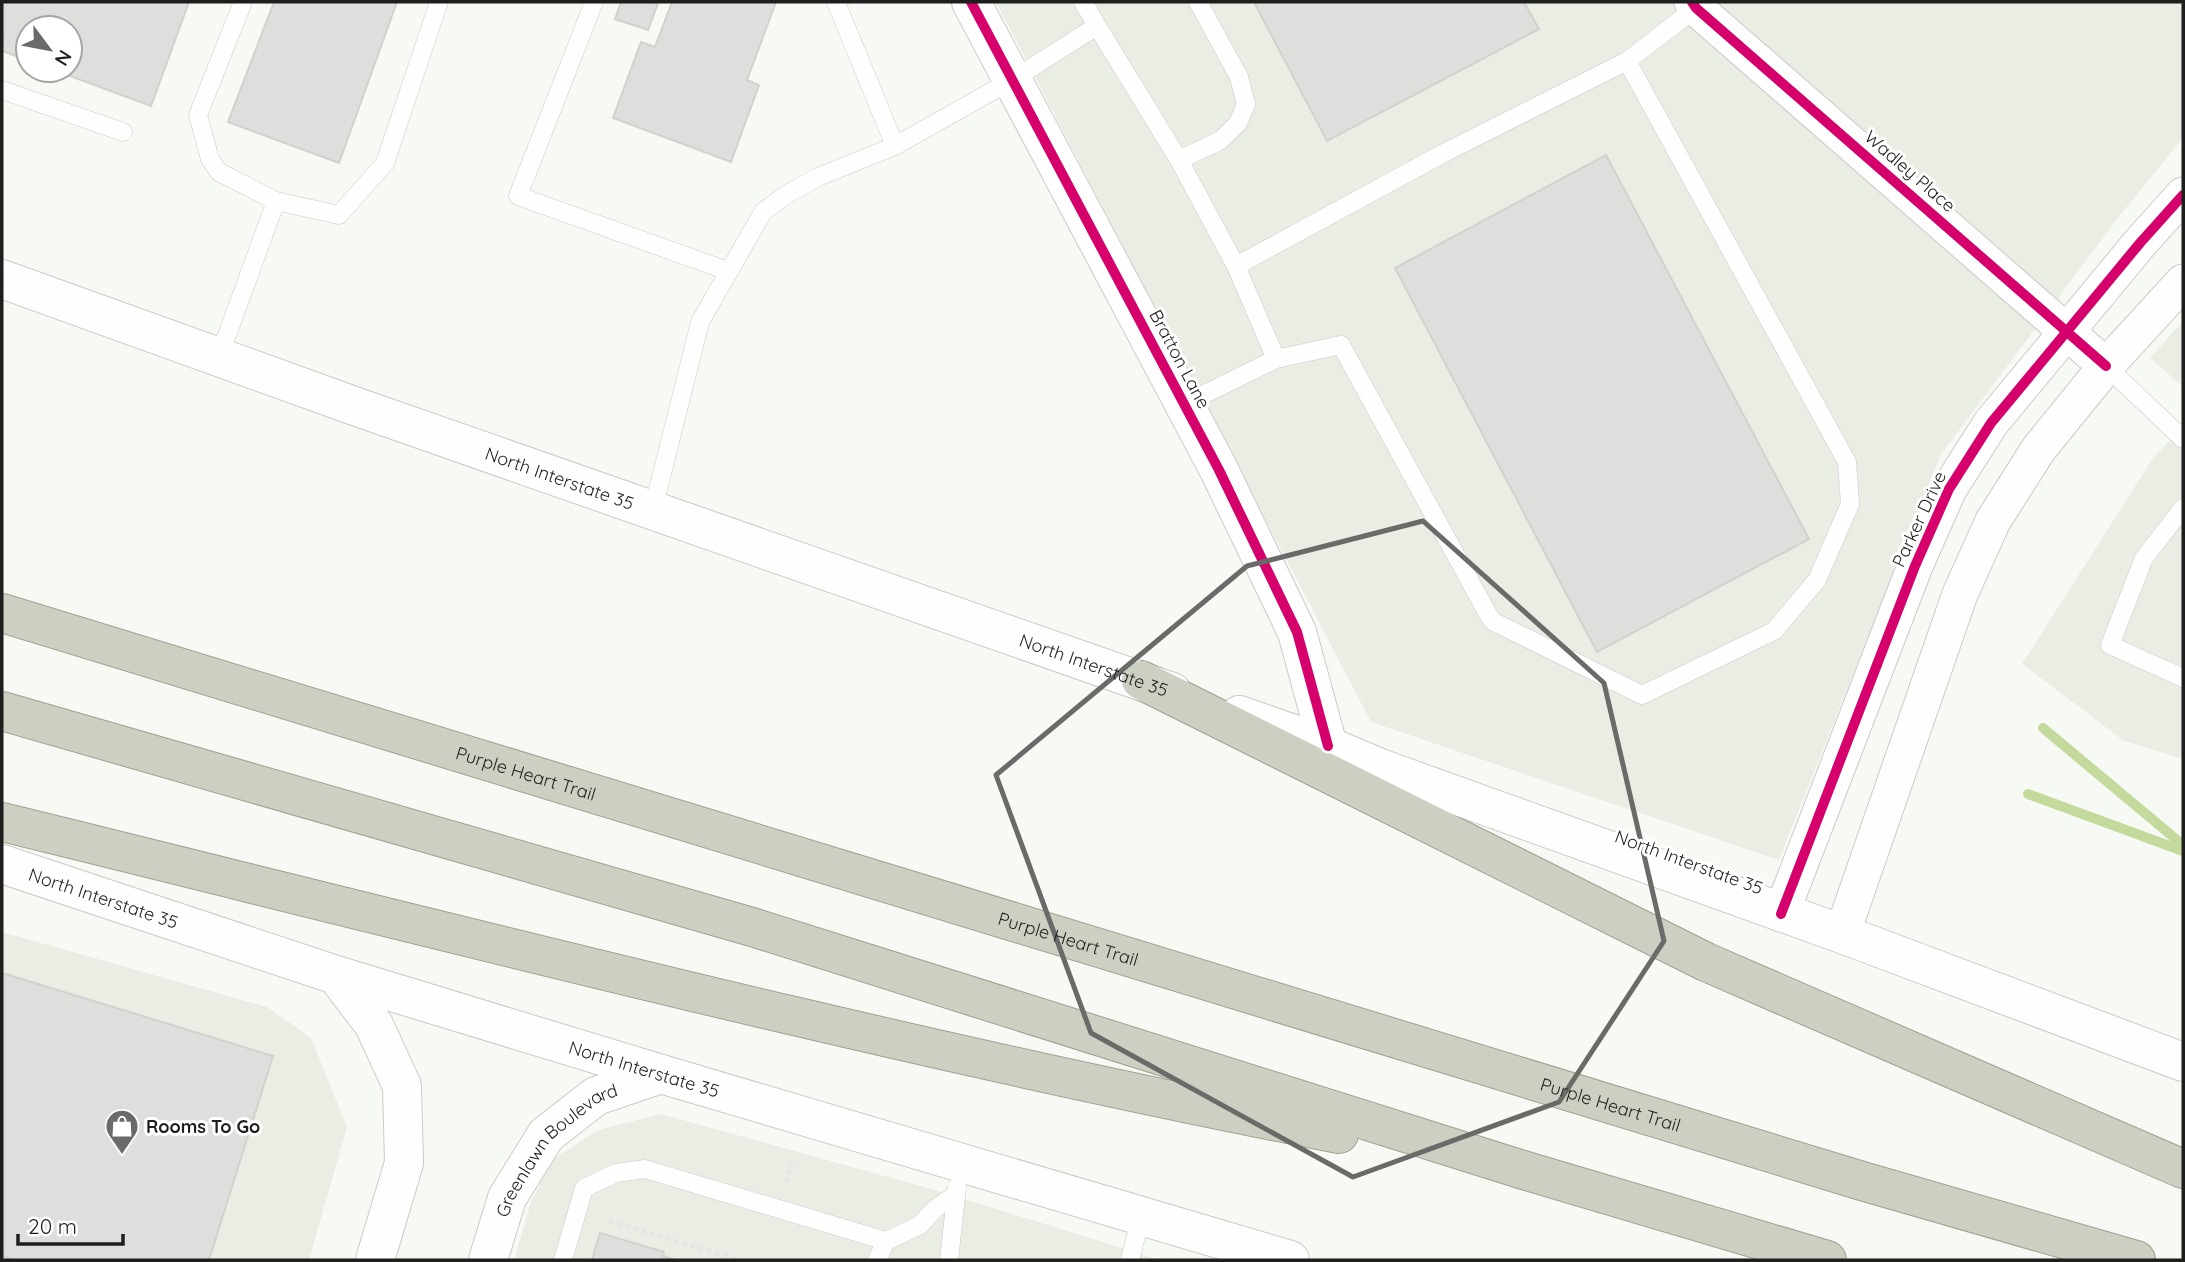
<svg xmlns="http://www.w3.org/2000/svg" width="2185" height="1262" viewBox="0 0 2185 1262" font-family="Quicksand,sans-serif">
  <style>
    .built { fill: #e9ede3 }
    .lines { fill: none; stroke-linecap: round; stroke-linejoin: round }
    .stream { stroke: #c4da9d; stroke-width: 10 }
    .building { fill: #dedfdc; stroke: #d0d2ce; stroke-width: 2 }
    .lane-casing { stroke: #cacbc8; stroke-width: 19 }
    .street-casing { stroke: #cacbc8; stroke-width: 37 }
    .secondary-casing { stroke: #cacbc8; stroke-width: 40 }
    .highway-casing { stroke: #9ca290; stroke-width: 40 }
    .path { stroke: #e4e5e4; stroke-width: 4.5; stroke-dasharray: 5 3.5; stroke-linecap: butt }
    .lane { stroke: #fefefe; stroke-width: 18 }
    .street { stroke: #fefefe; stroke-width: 35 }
    .secondary { stroke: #fefefe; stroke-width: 38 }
    .highway { stroke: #ccd0c2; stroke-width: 38 }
    .cycleway-casing { stroke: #fff; stroke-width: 15 }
    .cycleway { stroke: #d6006c; stroke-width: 10 }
    .marked { fill: none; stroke: #696b68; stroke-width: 5; stroke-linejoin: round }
    .labels { text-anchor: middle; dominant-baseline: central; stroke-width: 6; stroke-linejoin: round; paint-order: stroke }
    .street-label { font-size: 18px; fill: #1d1f1c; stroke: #fff }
    .poi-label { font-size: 18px; font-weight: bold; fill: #1d1f1c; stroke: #fff; text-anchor: start }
  </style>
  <rect width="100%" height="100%" fill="#f7f9f5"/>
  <!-- built -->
  <path class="built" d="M996,2H2183V138L2121,214L1940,456L1779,860L1371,722Z
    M2183,321V387L2150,358Z
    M2183,427V759L2124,741L2022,664L2153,458Z
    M2,932L267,1007L311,1038L347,1127L309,1260H2Z
    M661,1114L942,1192L1160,1260H514L531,1202L552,1160L598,1130Z"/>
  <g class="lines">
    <!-- stream -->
    <path class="stream" d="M2043,728L2183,845
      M2028,794L2183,851"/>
  </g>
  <!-- building -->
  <path class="building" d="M2,2H189L151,106L54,70H70V28H28V60L2,51L4,35L2,34Z
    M274,2H397L339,163L228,122Z
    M621,2L658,3L648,30L615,19Z
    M672,2H776L747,80L759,85L731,162L613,118L641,42L655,47Z
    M1254,2H1524L1539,29L1327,141Z
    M1606,155L1809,539L1597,652L1395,268Z
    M2,973L273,1056L209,1260H14L2,1256Z
    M600,1233L664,1252L663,1256L676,1260H592Z"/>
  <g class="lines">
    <defs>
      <path id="lane" d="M243,2L198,115L210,159L219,172L276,201L339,215L385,163L439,2
        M594,2L518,196L728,271
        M836,2L895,146
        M1097,26L1179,160L1236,266
        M2,90L123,132
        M1179,160L1221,140L1238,123L1246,104L1239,77L1198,2
        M219,357L276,201
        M1276,359L1236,266L1442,154L1627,61L1696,8
        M2106,366L2183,439
        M1184,404L1276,359L1341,345L1489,616L1494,622L1642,695L1774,631L1817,580L1850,504L1847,462L1627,61
        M2183,508L2144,558L2110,645L2183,678
        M653,509L700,322L763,212L787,194L818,177L895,146L1012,80L1097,26L1083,2
        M563,1260L584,1188L616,1173L645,1169L886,1241
        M877,1260L886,1241L920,1225L935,1209L956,1194
        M949,1260L957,1187
        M1130,1260L1141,1216"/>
      <path id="street" d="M1692,2L1696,8L2106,366
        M1781,914L1915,566L1949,489L1991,423L2140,243L2183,195
        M1842,934L1960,594L1993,521L2038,450L2106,366L2183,282"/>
      <g id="secondary">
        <path d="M971,2L1219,470L1297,632L1328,746"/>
        <path id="s1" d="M2,279L360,408L1172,692"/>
        <path d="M1239,715L1328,746L1380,768L1842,934L2183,1062"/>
        <path id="s2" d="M2,864L336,975L661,1074L1290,1260"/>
        <path d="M336,975L374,1025L402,1086L404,1163L375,1260"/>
        <path id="s3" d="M488,1260L507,1198L546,1135L596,1096L661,1074"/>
      </g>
      <g id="highway">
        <path id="s4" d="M2,613L1862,1181L2136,1260"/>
        <path d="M1141,680L1706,962L2183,1169"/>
        <path d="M2,711L752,927L1520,1169L1827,1260"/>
        <path d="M2,822C446,931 890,1047 1339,1134"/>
      </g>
    </defs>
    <!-- lane casing -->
    <use href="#lane" class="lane-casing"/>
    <!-- street casing -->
    <use href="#street" class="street-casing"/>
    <!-- secondary casing -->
    <use href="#secondary" class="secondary-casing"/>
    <!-- highway casing -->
    <use href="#highway" class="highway-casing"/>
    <!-- path -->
    <path class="path" d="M786,1183L792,1164
      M609,1221L740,1260"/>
    <!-- lane -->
    <use href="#lane" class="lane"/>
    <!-- street -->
    <use href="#street" class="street"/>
    <!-- secondary -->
    <use href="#secondary" class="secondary"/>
    <!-- highway -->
    <use href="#highway" class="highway"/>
    <defs>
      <path id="cycleway" d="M971,2L1219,470L1297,632L1328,746
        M1692,2L1696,8L2106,366
        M1781,914L1915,566L1949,489L1991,423L2140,243L2183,195"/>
    </defs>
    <!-- cycleway casing -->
    <use href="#cycleway" class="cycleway-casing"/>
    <!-- cycleway -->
    <use href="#cycleway" class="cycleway"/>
  </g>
  <!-- marked area -->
  <path class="marked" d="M1423,521L1604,683L1664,941L1559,1102L1353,1177L1091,1033L996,775L1247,566Z"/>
  <!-- icons -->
  <defs>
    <symbol id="shop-pin" viewBox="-11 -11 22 30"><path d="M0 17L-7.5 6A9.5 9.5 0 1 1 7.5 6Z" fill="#696b68" stroke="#fff"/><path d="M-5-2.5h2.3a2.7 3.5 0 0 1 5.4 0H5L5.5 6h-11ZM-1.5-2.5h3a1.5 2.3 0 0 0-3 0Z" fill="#fff"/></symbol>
  </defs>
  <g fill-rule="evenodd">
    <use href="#shop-pin" x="103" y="1107" width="38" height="52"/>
  </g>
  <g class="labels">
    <!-- street labels -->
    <g class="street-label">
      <text transform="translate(1910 171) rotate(41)">Wadley Place</text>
      <text transform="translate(1180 359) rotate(62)">Bratton Lane</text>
      <text stroke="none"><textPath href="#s1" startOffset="592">North Interstate 35</textPath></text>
      <text transform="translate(1919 519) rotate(-65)">Parker Drive</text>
      <text stroke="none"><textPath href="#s1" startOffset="1158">North Interstate 35</textPath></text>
      <text stroke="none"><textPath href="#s4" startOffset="548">Purple Heart Trail</textPath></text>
      <text transform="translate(1689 862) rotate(20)">North Interstate 35</text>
      <text stroke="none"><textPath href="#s2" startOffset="107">North Interstate 35</textPath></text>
      <text stroke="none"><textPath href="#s4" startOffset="1115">Purple Heart Trail</textPath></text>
      <text stroke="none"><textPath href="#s2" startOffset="674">North Interstate 35</textPath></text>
      <text stroke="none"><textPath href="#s4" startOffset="1682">Purple Heart Trail</textPath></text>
      <text stroke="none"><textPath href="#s3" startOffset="135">Greenlawn Boulevard</textPath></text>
    </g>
    <!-- poi labels -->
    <g class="poi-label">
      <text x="146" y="1126">Rooms To Go</text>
    </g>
  </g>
  <!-- border -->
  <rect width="2185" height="1262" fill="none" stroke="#1d1f1c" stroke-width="7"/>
  <!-- north arrow -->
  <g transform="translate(49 49) rotate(122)"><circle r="33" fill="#ffffff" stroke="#a5a5a4" stroke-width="2"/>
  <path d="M0-5L12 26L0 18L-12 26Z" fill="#696b68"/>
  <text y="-10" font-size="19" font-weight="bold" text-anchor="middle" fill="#1d1f1c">N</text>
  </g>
  <!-- scale -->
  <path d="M18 1234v10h105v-10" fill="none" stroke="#1d1f1c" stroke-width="3.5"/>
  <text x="28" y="1234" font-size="21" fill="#1d1f1c" stroke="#ffffff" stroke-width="5" paint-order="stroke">20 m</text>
</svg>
